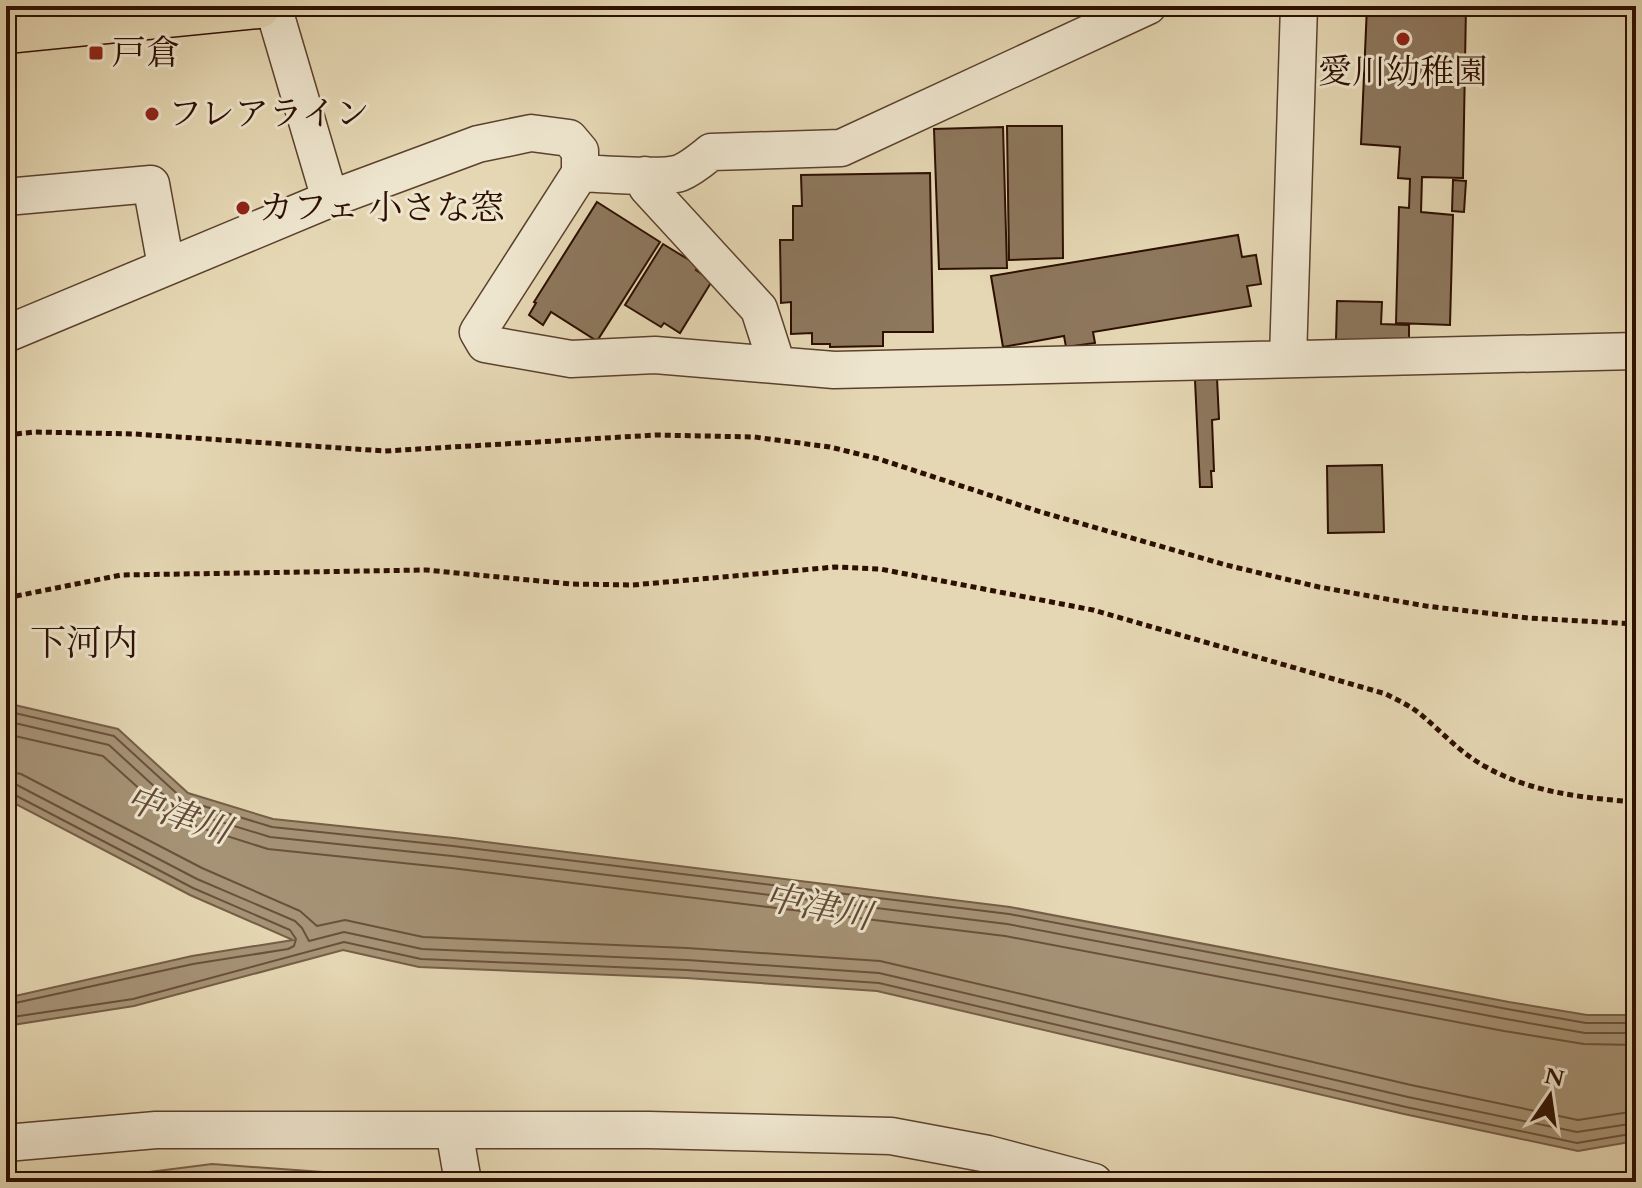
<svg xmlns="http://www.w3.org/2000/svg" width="1642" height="1188" viewBox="0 0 1642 1188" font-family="Cardo,'Noto Serif JP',serif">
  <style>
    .green { fill: #c6b595; stroke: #7a624a; stroke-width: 2 }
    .water { fill: #a69376; stroke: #765e47; stroke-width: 2 }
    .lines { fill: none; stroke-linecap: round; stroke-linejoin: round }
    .shore { stroke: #6a513b; stroke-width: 2 }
    .building { fill: #8d775d; stroke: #2d0f00; stroke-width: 2 }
    .minor-casing { stroke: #5b412d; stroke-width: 39 }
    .major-casing { stroke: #2d0f00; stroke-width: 47 }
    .path { stroke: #2d0f00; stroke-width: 5; stroke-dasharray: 6 4; stroke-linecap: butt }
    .minor { stroke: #eee5ce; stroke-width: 36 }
    .major { stroke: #e5d7b3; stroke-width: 44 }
    .poi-dot { fill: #8f2418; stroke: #eee5ce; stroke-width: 3 }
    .labels { text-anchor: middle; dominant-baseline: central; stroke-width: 6; stroke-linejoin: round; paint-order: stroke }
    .poi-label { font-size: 34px; fill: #2d0f00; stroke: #eee5ce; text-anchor: start }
    .neighbourhood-label { font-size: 36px; fill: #2d0f00; stroke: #eee5ce }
    .water-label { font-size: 36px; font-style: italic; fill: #634a35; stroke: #eee5ce }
  </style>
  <rect width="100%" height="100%" fill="#e5d7b3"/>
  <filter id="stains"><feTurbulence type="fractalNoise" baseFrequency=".0025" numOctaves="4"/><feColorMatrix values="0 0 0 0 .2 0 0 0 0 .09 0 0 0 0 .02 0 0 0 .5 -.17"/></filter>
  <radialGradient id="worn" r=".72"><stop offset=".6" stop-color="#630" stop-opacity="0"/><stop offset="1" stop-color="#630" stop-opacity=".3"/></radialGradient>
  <!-- green -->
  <path class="green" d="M212,1164L364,1175L384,1182H71Z"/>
  <!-- water -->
  <path class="water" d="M6,703L118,729L188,793L273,819L454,838L1010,907L1509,1002L1587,1015H1636V1141L1578,1151L1404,1114L877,991L686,978L419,967L343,950L134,1006L6,1026V998L192,956L293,940L190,895L6,799Z"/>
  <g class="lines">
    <!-- shore -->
    <path class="shore" d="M6,711L114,736L184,800L272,827L453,846L1009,914L1507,1009L1586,1023H1636
      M6,721L109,745L179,809L270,837L452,856L1007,924L1506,1019L1585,1033H1636
      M6,734L103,756L173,819L268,849L451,868L1005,936L1504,1031L1584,1044L1636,1045
      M6,771L21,774L202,868L300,911L317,926L345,920L423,937L687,948L880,961L1411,1085L1578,1120L1636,1111
      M6,783L17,785L197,879L295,921L302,928L309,941L344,932L422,949L687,960L879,973L1408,1097L1577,1132L1636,1123
      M6,793L13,794L193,888L290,930L296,939L294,946L288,949L193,964L6,1005
      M6,1018L133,999L344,942L421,959L686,970L879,983L1406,1107L1577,1143L1636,1133"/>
  </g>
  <!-- building -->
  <path class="building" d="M1367,6H1466L1463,178L1422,177L1421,212L1453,215L1450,325L1396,323L1399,207L1409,208L1410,179L1398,178L1400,147L1361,144Z
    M1007,126H1062L1063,258L1009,260Z
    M1003,127L1007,268L939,269L934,129Z
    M930,173L933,332H883V346L830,347V344H812V333L791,334V302L781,303L780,240H793V206H802L801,175Z
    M1453,180L1466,181L1464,212L1452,211Z
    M597,202L660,242L597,341L551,312L543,325L529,315L536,303L534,302Z
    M1238,235L1242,257L1256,255L1261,284L1247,286L1251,306L1093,332L1095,343L1066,347L1064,336L1003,347L991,276Z
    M663,244L699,266L696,270L712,281L680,333L664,323L661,327L625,305Z
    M1337,301L1382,302L1381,324L1409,325V341L1336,340Z
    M1217,378L1219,419L1212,420L1214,471H1211L1212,487H1200L1195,380Z
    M1382,465L1384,532L1328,533L1327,466Z"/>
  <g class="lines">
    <defs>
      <path id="minor" d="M273,6L330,199
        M580,173C602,174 662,179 680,173C692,168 701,160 711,152L841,148L1148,6
        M645,175L647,187L759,309L777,365
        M6,197L151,184L166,266
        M6,334L330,199L478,144L531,133L569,138L580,151V173L478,332L485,344L571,359L655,355L834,370L1636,351
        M1288,359L1299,6
        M454,1130L463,1182
        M6,1143L156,1130H649L891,1136L988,1154L1094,1182"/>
      <path id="major" d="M6,31L258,6"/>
    </defs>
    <!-- minor casing -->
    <use href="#minor" class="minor-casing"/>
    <!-- major casing -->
    <use href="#major" class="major-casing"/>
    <!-- path -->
    <path class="path" d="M6,435L35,432L135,434L385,451L656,435L754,437L830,447L879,459L1041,512L1226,565L1319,587L1426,606L1528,618L1636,624
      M6,598L121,575L426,570L571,584L633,585L835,567L880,569L1093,610L1386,694C1397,700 1409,705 1419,713C1441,731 1460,753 1486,767C1532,793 1585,798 1636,802"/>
    <!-- minor -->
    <use href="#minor" class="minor"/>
    <!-- major -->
    <use href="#major" class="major"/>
  </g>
  <!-- markers -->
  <g class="poi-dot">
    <circle cx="1403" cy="39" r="8"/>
    <rect x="88" y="45" width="16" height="16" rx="4"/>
    <circle cx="152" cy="114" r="8"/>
    <circle cx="243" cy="208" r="8"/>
  </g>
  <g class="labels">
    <!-- poi labels -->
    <g class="poi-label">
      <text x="112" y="53">戸倉</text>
      <text x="1403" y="72" text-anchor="middle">愛川幼稚園</text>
      <text x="168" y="114">フレアライン</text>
      <text x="259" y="208">カフェ 小さな窓</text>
    </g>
    <!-- neighbourhood labels -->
    <g class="neighbourhood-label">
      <text x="84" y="643">下河内</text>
    </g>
    <!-- water labels -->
    <g class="water-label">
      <text transform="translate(178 815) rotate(19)">中津川</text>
      <text transform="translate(818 907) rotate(11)">中津川</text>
    </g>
  </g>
  <!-- margin -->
  <rect width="1642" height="1188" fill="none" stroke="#e5d7b3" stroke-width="32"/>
  <rect x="8" y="8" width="1626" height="1172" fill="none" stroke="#2d0f00" stroke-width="4"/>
  <rect x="16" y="16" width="1610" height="1156" fill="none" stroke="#2d0f00" stroke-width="2"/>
  <!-- north arrow -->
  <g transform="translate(1550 1096) rotate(13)" stroke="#eee5ce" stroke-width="6" paint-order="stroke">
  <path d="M0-6L14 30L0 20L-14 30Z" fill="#2d0f00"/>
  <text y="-12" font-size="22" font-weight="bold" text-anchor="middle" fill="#2d0f00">N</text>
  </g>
  <rect width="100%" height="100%" filter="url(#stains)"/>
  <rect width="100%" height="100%" fill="url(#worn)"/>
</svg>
